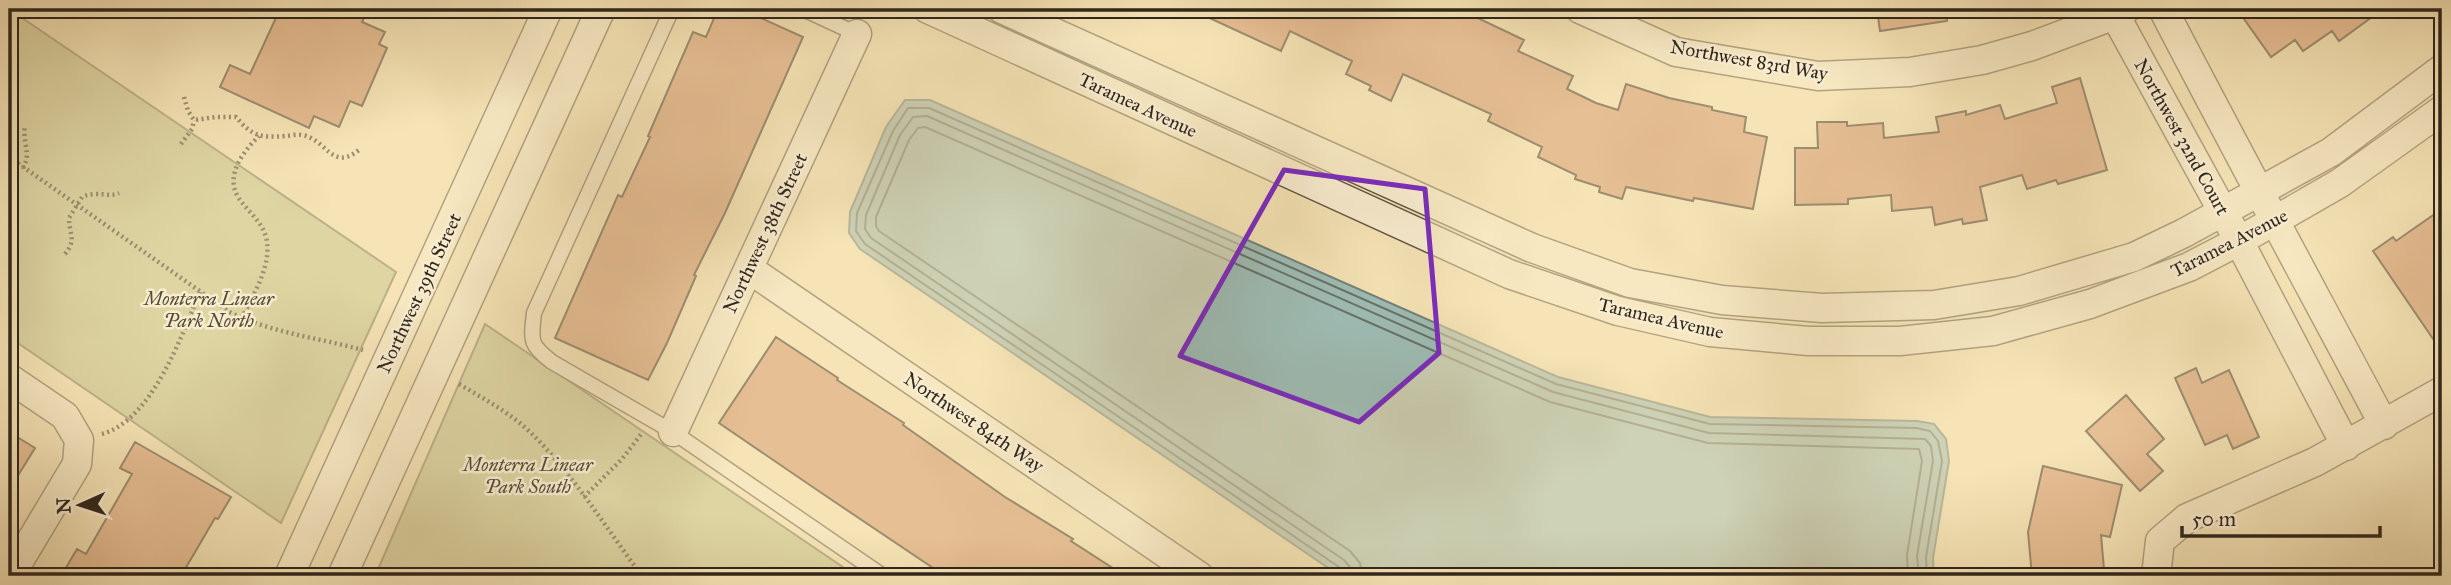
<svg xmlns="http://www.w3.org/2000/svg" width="2451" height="585" viewBox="0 0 2451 585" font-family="'IM FELL Great Primer',serif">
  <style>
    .green { fill: #c0c38c; stroke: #787454; stroke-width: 2 }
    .water { fill: #9ebdb5; stroke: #728178; stroke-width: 2 }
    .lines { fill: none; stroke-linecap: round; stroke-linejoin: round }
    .shore { stroke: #667268; stroke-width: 2 }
    .building { fill: #d5936c; stroke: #2f261c; stroke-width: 2 }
    .service-casing { stroke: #615642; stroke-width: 17 }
    .minor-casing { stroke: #615642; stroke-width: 31 }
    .path { stroke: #2f261c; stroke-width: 4.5; stroke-dasharray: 2 3.5; stroke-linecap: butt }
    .service { stroke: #f9edd0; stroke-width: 14 }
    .minor { stroke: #f9edd0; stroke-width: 28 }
    .marked { fill: none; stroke: #7b2cbf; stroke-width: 5; stroke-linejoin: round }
    .labels { text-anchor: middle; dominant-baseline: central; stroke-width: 5; stroke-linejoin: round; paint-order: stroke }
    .street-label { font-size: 19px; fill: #2f261c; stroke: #f9edd0 }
    .park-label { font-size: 19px; font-style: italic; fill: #534d38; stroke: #f9edd0 }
  </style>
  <rect width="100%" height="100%" fill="#f6e4b6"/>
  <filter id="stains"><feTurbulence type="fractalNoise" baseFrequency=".00286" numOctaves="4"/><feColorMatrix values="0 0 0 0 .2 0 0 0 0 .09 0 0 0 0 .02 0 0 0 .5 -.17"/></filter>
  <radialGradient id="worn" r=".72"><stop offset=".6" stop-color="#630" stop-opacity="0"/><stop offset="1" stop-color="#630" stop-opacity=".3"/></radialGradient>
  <!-- green -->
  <path class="green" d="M9,9L396,272L281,523L9,337Z
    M485,324L856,576H375Z"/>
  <!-- water -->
  <path class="water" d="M905,100H930L1558,377L1710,417L1917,421L1934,424L1946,439L1949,461L1933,558L1934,576H1340L860,249L849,233L850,212L886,127Z"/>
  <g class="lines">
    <!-- shore -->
    <path class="shore" d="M1343,576L1339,567L865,244L856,231L857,213L893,131L908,108H929L1556,384L1710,424L1916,428L1930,431L1938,441L1942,461L1926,557L1927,576
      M1352,576L1350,567L1344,560L871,238L865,229L866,215L900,135L913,117L927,116L1553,392L1709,433L1925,439L1931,446L1933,461L1917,556L1919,576
      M1362,576L1360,563L1350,551L879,231L876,226V217L909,140L918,128L925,127L1550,402L1708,443L1919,449L1922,461L1907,555L1908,576"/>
  </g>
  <!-- building -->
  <path class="building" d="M280,9H368L362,22L385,32L379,44L387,48L362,106L350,101L339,127L314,116L309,128L220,87L230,65L250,74Z
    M718,9H741L803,37L725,213L694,275L696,276L667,343L648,380L555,338L618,195L622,197L650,137L648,136L693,32L706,37Z
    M1190,9H1459L1524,40L1518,51L1573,76L1567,89L1596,103L1618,110L1626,84L1669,98L1712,107V110L1746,117L1744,132L1767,137L1753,209L1694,198L1693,201L1626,187L1622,199L1599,192L1600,187L1575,179L1576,175L1538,157L1542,147L1488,121L1491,114L1403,74L1391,101L1369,90L1371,86L1346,74L1352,61L1290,31L1281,51Z
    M1877,9H1946L1947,21L1880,31Z
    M2237,9H2383L2339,41L2332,31L2303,51L2295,40L2271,57Z
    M2080,78L2107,170L2058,184L2056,180L2027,189L2022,175L1980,187L1987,220L1963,224L1962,219L1935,225L1932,207L1892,211L1891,195L1848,199V204L1795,205V148H1818L1817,122H1847V126L1883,123L1884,138L1939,132L1936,117L1966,111V115L2000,105L2005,119L2057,103L2052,87Z
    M2442,209V352L2373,251L2393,237L2396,241Z
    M776,337L838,378L837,380L904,423L903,425L1005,497L1073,539L1071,541L1125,576H945L823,494L719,423Z
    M2196,368L2202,383L2229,370L2259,437L2233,449L2227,435L2205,445L2175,378Z
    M2126,395L2164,439L2147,454L2163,471L2140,491L2086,431Z
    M9,432L35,448L9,490Z
    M135,442L231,497L218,519L215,518L181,576H61L77,549L86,554L132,474L120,468Z
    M2043,466L2122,485L2110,537L2101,535L2104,569L2090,570V576H2032L2028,532Z"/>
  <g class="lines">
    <defs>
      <path id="service" d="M672,9L534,313C531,341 529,344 552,362L673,432L883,576
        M803,9L857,34"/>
      <path id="minor" d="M928,9L1509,274L1618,311L1710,332L1808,341H1900L1993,331L2090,304L2189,267L2239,241L2340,183L2442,110
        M1002,9L1532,248L1630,283L1722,300L1822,308L1934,305L2019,291L2134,257L2184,233L2331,152L2442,69
        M1580,9L1676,52L1818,76L1910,72L1982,60L2032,46L2115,15L2126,9
        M2163,9C2235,148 2310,286 2384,425
        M2115,15L2239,241L2346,446
        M749,269L1199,576
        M9,378L65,416L79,440L77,464L10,576
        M673,432L857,34
        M289,576L548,9
        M342,576L601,9
        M2156,576L2160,541L2187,518L2315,462L2442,391"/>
    </defs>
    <!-- service casing -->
    <use href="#service" class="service-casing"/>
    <!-- minor casing -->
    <use href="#minor" class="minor-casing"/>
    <!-- path -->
    <path class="path" d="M184,97L188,111L194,120L216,117H236C252,136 260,138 285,136C290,136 296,134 302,135C327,139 331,172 359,150
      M181,144L192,129L194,120
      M9,157L231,313C273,333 319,338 363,350
      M23,168C32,153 22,143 25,127
      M65,254C77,239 69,235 69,218L82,197C98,190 108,198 119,193
      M242,318C253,295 273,264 266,237C261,220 247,211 238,197C225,175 243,152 259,136
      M459,384C484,399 509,412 530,432C573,474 606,528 642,576
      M102,434C152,420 181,337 200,292
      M584,497L622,459L642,433"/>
    <!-- service -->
    <use href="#service" class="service"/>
    <!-- minor -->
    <use href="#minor" class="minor"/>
  </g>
  <!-- marked area -->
  <path d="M0 0H2451V585H0ZM1284,170L1425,189L1439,353L1359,422L1180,356Z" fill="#f6e4b6" fill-opacity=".55" fill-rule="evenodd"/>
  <path class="marked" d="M1284,170L1425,189L1439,353L1359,422L1180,356Z"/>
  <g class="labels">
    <!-- street labels -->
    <g class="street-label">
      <text transform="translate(1749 60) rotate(10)">Northwest 83rd Way</text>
      <text transform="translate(1138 105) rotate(25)">Taramea Avenue</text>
      <text transform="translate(2182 137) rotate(61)">Northwest 32nd Court</text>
      <text transform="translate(765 233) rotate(-65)">Northwest 38th Street</text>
      <text transform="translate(2229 243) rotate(-27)">Taramea Avenue</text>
      <text transform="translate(419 293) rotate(-65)">Northwest 39th Street</text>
      <text transform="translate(1661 318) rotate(13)">Taramea Avenue</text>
      <text transform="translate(974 422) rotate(34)">Northwest 84th Way</text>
    </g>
    <!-- park labels -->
    <g class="park-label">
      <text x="209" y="298">Monterra Linear<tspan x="209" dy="22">Park North</tspan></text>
      <text x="528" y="464">Monterra Linear<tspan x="528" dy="22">Park South</tspan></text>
    </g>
  </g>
  <!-- margin -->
  <rect width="2451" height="585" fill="none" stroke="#f6e4b6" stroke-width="35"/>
  <rect x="10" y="10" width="2430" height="564" fill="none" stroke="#2f261c" stroke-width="3.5"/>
  <rect x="18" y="18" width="2416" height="550" fill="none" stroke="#2f261c" stroke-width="2"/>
  <!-- north arrow -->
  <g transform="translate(80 505) rotate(267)" stroke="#f9edd0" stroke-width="5" paint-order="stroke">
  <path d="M0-5L12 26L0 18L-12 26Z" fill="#2f261c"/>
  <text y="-10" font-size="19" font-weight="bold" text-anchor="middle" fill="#2f261c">N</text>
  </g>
  <!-- scale -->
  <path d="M2182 526v10h198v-10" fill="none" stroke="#2f261c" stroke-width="3.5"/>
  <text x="2192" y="526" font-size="21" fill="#2f261c" stroke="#f9edd0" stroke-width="5" paint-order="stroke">50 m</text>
  <rect width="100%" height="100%" filter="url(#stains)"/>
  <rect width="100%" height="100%" fill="url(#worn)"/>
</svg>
